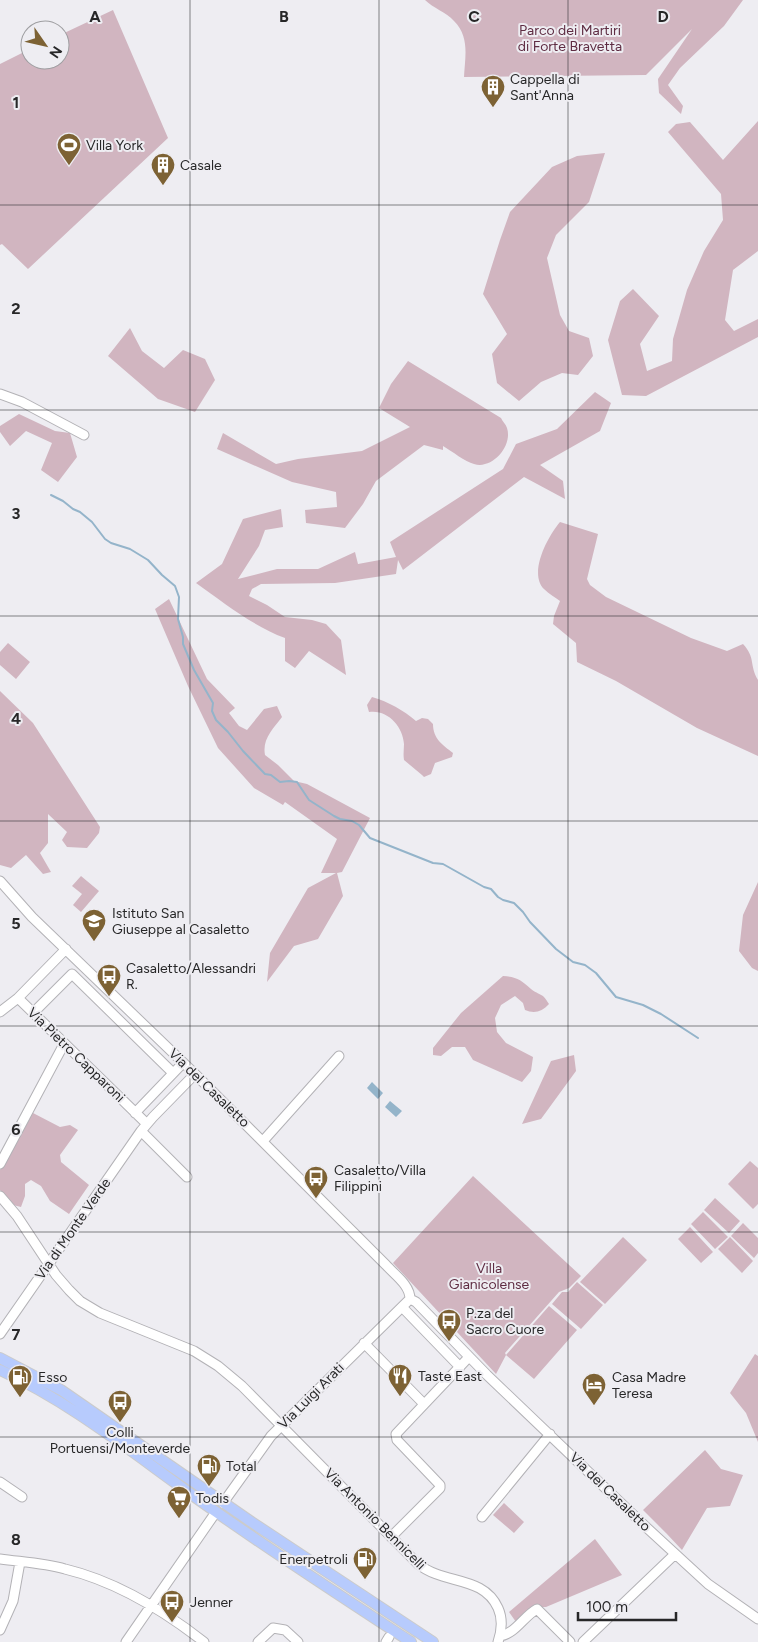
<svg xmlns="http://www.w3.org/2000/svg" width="758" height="1642" viewBox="0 0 758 1642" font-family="Figtree,sans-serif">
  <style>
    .green { fill: #d1b5c0 }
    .water { fill: #94b4ca }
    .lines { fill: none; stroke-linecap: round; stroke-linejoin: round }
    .stream { stroke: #94b4ca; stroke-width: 2 }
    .minor-casing { stroke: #b3b2b6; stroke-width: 11 }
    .major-casing { stroke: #cbcbcb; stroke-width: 12 }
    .minor { stroke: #fff; stroke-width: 9 }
    .major { stroke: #b7cbfd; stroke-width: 10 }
    .grid { fill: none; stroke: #272728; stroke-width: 1; stroke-opacity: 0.55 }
    .labels { text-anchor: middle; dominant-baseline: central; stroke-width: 4; stroke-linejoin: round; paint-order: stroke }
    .park-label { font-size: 14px; fill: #5f2d43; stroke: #eeedf2 }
    .poi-label { font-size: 14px; fill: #272728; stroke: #eeedf2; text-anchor: start }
    .street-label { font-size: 14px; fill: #272728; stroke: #eeedf2 }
    .grid-label { font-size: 16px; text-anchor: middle; font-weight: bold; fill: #272728; stroke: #eeedf2; stroke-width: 4; stroke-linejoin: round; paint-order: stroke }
  </style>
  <rect width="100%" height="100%" fill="#eeedf2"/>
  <!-- green -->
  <path class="green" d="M425,0H743L724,26L680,68L668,85L683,106L681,114L659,93L658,79L692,29L646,75L464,77C465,57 470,37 454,21C446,12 433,8 425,0Z
    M113,10L168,138L28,269L2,244L0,245V64L30,49V60H60V35Z
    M758,121V251L733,270L725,320L734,331L758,319V337L646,396L622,395L608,340L620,301L633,289L659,316L640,344L647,371L672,361L673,339L687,290L704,251L723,220L721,194L668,132L676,124L690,122L723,160Z
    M605,153L589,202L556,235L547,258L560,315L569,331L589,338L593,356L578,375L562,373L541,382L519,401L497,383L492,354L507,334L483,294L500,240L510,212L552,167L577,156Z
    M130,328L142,351L164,368L183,350L205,359L215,380L195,412L158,399L108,356Z
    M408,361L501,418C502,421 506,424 507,428C513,446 492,470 474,464C465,462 452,451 443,446V450L424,445L376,481L363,504L345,528L306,523L305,510L337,507L336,492L292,482L217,449L223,433L276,464L298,459L362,451L410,427L379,408L391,384Z
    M595,392L611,403L600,431L540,465L563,481L565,499L524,477L403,570L398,560L396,574L335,583L261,584L252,589L249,596L267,605L285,617L312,620L326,624L341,640L346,675L309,651L295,668L285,661V638C253,626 224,603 196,583L222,564L243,519L281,509L283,527L265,530L259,546L238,579L277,569H318L355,552L358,564L396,557L390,542L503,469L516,444L557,429Z
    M19,414L55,431L70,433L77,457L58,482L41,470L52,443L26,431L10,446L0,432V426Z
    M560,522L598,534L587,579L590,585L606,597L691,638L727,651L743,644C756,658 749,665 758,680V756L697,728L616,681L577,662L576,643L553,624L554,616L560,601C555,597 549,594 544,589C528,573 548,536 560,522Z
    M169,599L207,679L235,708L229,713L239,726L247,730L264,709L277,706L282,717C273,729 262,739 265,755L278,765L294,781L307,784L370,818L342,872L337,873L343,896L318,939L294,946L267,982L270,953L308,888L336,873H321L337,839L285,802L283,805L254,788L218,748L188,686L155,609Z
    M8,643L30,662L16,679L0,665V652Z
    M0,691L33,723L100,827L99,833L87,848L67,847L62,840L67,832L48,814V843L40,853L51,872L43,874L26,855L11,868L0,865Z
    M372,697C389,702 403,710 416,721L422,718L428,719L433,724C433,739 443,745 453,753L452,757L435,763L431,774L424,777L422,775L404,760C403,754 404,749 404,744C403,726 387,709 369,712L367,705Z
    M81,876L99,891L81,912L73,905L82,894L72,886Z
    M758,882V971L752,968L739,951L743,915Z
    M503,976C517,977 521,980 531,989C540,996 542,992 549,1004C542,1012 534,1014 525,1010L523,1003L515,996L501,1005L495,1018L497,1032L506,1043L533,1057L531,1071L522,1082L473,1060L465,1047H452L441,1056L433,1055V1048L461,1013Z
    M574,1055L576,1071L541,1119L522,1124L551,1061Z
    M33,1113L60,1127L70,1125L78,1130L60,1155L61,1162L89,1185L69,1214L50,1201L41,1186L31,1180L25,1184V1196L21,1207L13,1205L0,1190V1170Z
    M750,1161L758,1168V1204L753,1209L728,1184Z
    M473,1176L581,1276L569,1288L559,1292L505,1353L506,1355L496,1374L393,1263Z
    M715,1198L740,1221L729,1233L704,1210Z
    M703,1212L728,1237L715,1249L691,1224Z
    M743,1223L758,1238V1253L754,1258L731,1236Z
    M690,1227L713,1252L701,1263L678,1239Z
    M623,1237L647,1260L605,1304L580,1282Z
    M730,1237L753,1261L742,1273L718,1249Z
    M577,1282L603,1305L581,1329L552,1304L562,1292H568Z
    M549,1306L577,1330L534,1379L506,1355Z
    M755,1354L758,1356V1442L746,1413L730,1393Z
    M705,1450L721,1469L743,1475L730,1506L707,1508L682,1550L666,1533L643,1510Z
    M504,1503L524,1522L514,1533L493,1515Z
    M595,1539L622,1575L546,1607H537L516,1622L509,1612Z"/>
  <!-- water -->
  <path class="water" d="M372,1082L383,1093L378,1099L367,1088Z
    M390,1101L402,1111L396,1117L385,1107Z"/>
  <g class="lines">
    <!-- stream -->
    <path class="stream" d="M51,495L63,501L73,509L80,512L92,522L105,539L111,543L130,549L148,560L162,575L175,586L179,597L178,619L183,637V644L194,670L213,703L212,711L216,720L228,732L243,751L265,774L271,775L280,782L289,781L297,782L309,800L334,816L340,819L352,821L359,825L370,838L433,863L443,864L484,887L491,889L498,897L503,900L514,903L523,912L530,922L556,949L573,962L585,965L596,973L616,997L643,1005L661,1014L698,1038"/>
    <defs>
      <path id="minor" d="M0,394L22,402L84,435
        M0,881L32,917L195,1074L386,1265C395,1275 410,1285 410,1299
        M18,998L147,1124
        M0,1012L18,998L66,949
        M33,1013L72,974L173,1073
        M135,1113L183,1063
        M141,1131L187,1177
        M263,1141L339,1056
        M0,1164L64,1044
        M0,1196L17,1216L56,1275L69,1290L80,1301L100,1313L194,1351L218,1366L242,1386L418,1564C444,1585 483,1575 498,1608C503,1619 502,1630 498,1642
        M410,1299L416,1302L487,1375L646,1527L708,1584L758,1619
        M402,1307L460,1367
        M0,1334L141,1131L153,1117L195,1074
        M364,1343L424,1404
        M0,1482L22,1497
        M223,1503L271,1436L410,1299
        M482,1517L550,1434
        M391,1537L440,1488V1485L397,1440L396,1434L469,1357
        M0,1559C21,1562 44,1563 65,1569C115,1581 163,1610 204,1642
        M0,1630L13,1601L20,1562
        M500,1636C515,1634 524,1616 537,1609L570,1642
        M126,1642L216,1512
        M258,1642L273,1628L285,1630L298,1642
        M386,1642L389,1637
        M583,1642L673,1556"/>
      <path id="major" d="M0,1358L61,1390L250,1521L433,1642
        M0,1370C67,1400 128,1449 188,1492C260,1544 336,1593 411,1642"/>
    </defs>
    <!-- minor casing -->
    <use href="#minor" class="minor-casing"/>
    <!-- major casing -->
    <use href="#major" class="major-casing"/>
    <!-- minor -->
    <use href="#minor" class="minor"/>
    <!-- major -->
    <use href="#major" class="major"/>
  </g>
  <!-- grid -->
  <path class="grid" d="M190,0V1642M379,0V1642M568,0V1642M0,205H758M0,410H758M0,616H758M0,821H758M0,1026H758M0,1232H758M0,1437H758"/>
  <!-- icons -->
  <defs>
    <symbol id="building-pin" viewBox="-11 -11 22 30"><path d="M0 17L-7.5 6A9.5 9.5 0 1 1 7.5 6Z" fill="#7d6234" stroke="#eeedf2"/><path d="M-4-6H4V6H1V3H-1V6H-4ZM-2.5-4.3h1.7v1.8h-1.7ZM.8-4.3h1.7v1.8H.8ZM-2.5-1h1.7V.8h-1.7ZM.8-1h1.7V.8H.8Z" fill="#fff"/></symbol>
    <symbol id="stadium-pin" viewBox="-11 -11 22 30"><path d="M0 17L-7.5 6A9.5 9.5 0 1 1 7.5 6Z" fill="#7d6234" stroke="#eeedf2"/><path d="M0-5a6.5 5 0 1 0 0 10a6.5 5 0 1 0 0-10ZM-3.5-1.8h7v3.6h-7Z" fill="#fff"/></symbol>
    <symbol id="school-pin" viewBox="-11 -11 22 30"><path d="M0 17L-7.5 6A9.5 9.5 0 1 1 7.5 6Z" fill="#7d6234" stroke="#eeedf2"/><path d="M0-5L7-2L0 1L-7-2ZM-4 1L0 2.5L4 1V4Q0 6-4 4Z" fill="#fff"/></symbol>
    <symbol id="bus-pin" viewBox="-11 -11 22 30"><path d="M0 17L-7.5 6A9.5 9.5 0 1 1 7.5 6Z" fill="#7d6234" stroke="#eeedf2"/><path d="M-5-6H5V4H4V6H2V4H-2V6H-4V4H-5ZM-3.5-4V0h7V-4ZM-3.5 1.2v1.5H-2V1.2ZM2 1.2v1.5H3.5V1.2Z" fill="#fff"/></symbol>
    <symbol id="restaurant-pin" viewBox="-11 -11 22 30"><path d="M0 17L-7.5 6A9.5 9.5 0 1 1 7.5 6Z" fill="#7d6234" stroke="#eeedf2"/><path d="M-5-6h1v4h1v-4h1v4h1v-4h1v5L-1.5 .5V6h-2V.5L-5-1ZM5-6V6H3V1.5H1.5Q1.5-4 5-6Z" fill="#fff"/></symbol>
    <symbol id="fuel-pin" viewBox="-11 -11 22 30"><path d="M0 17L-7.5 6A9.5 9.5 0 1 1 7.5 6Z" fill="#7d6234" stroke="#eeedf2"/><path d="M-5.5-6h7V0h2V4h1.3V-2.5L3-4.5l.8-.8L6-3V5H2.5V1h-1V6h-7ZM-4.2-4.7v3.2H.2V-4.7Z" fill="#fff"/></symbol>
    <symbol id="hotel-pin" viewBox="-11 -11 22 30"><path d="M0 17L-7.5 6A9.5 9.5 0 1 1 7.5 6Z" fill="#7d6234" stroke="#eeedf2"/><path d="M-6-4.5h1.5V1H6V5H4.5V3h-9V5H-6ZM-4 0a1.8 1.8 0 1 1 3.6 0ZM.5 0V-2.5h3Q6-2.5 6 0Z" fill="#fff"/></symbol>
    <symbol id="supermarket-pin" viewBox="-11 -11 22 30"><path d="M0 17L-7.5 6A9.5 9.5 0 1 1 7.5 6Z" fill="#7d6234" stroke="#eeedf2"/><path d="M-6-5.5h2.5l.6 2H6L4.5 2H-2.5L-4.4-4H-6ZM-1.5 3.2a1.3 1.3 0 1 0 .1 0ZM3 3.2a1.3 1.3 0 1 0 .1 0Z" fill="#fff"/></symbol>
  </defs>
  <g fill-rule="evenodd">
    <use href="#building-pin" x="479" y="73" width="28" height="38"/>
    <use href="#stadium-pin" x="55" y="131" width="28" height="38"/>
    <use href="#building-pin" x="149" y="151" width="28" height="38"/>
    <use href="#school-pin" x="80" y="907" width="28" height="38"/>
    <use href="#bus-pin" x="95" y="962" width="28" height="38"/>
    <use href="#bus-pin" x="302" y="1164" width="28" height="38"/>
    <use href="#bus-pin" x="435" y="1307" width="28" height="38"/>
    <use href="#restaurant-pin" x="386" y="1362" width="28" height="38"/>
    <use href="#fuel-pin" x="6" y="1363" width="28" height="38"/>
    <use href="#hotel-pin" x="580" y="1371" width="28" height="38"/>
    <use href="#bus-pin" x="106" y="1388" width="28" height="38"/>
    <use href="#fuel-pin" x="195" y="1452" width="28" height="38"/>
    <use href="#supermarket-pin" x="165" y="1484" width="28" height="38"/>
    <use href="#fuel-pin" x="351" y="1545" width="28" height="38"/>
    <use href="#bus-pin" x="158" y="1588" width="28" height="38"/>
  </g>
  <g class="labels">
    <!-- park labels -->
    <g class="park-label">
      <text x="570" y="30">Parco dei Martiri<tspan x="570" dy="16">di Forte Bravetta</tspan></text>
      <text x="489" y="1268">Villa<tspan x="489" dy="16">Gianicolense</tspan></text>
    </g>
    <!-- poi labels -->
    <g class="poi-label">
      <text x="510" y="79">Cappella di<tspan x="510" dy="16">Sant'Anna</tspan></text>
      <text x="86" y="145">Villa York</text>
      <text x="180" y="165">Casale</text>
      <text x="112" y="913">Istituto San<tspan x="112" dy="16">Giuseppe al Casaletto</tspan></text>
      <text x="126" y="968">Casaletto/Alessandri<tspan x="126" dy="16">R.</tspan></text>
      <text x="334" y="1170">Casaletto/Villa<tspan x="334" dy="16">Filippini</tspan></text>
      <text x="466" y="1313">P.za del<tspan x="466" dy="16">Sacro Cuore</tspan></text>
      <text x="418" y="1376">Taste East</text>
      <text x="38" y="1377">Esso</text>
      <text x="612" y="1377">Casa Madre<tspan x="612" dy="16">Teresa</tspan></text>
      <text x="120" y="1432" text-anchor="middle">Colli<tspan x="120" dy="16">Portuensi/Monteverde</tspan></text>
      <text x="226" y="1466">Total</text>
      <text x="196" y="1498">Todis</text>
      <text x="348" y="1559" text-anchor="end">Enerpetroli</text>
      <text x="190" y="1602">Jenner</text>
    </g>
    <!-- street labels -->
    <g class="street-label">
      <text transform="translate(76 1055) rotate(44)">Via Pietro Capparoni</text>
      <text transform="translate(209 1088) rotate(44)">Via del Casaletto</text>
      <text transform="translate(73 1229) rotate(-55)">Via di Monte Verde</text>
      <text transform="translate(311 1396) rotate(-45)">Via Luigi Arati</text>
      <text transform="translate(610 1492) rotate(44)">Via del Casaletto</text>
      <text transform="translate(375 1519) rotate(45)">Via Antonio Bennicelli</text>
    </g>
  </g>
  <g class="grid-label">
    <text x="95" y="22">A</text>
    <text x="284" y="22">B</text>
    <text x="474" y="22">C</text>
    <text x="663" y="22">D</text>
    <text x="16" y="108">1</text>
    <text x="16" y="314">2</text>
    <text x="16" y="519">3</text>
    <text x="16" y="724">4</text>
    <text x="16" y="929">5</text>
    <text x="16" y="1135">6</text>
    <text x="16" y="1340">7</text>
    <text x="16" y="1545">8</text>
  </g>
  <!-- north arrow -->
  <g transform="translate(45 45) rotate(124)"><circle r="24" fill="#eeedf2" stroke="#9e9ea1"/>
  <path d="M0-4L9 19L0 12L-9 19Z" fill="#7d6234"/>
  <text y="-8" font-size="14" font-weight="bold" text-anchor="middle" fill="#272728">N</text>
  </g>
  <!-- scale -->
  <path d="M578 1612v8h98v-8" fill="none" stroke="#272728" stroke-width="2.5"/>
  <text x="586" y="1612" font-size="15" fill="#272728" stroke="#eeedf2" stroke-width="4" paint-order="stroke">100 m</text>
</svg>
